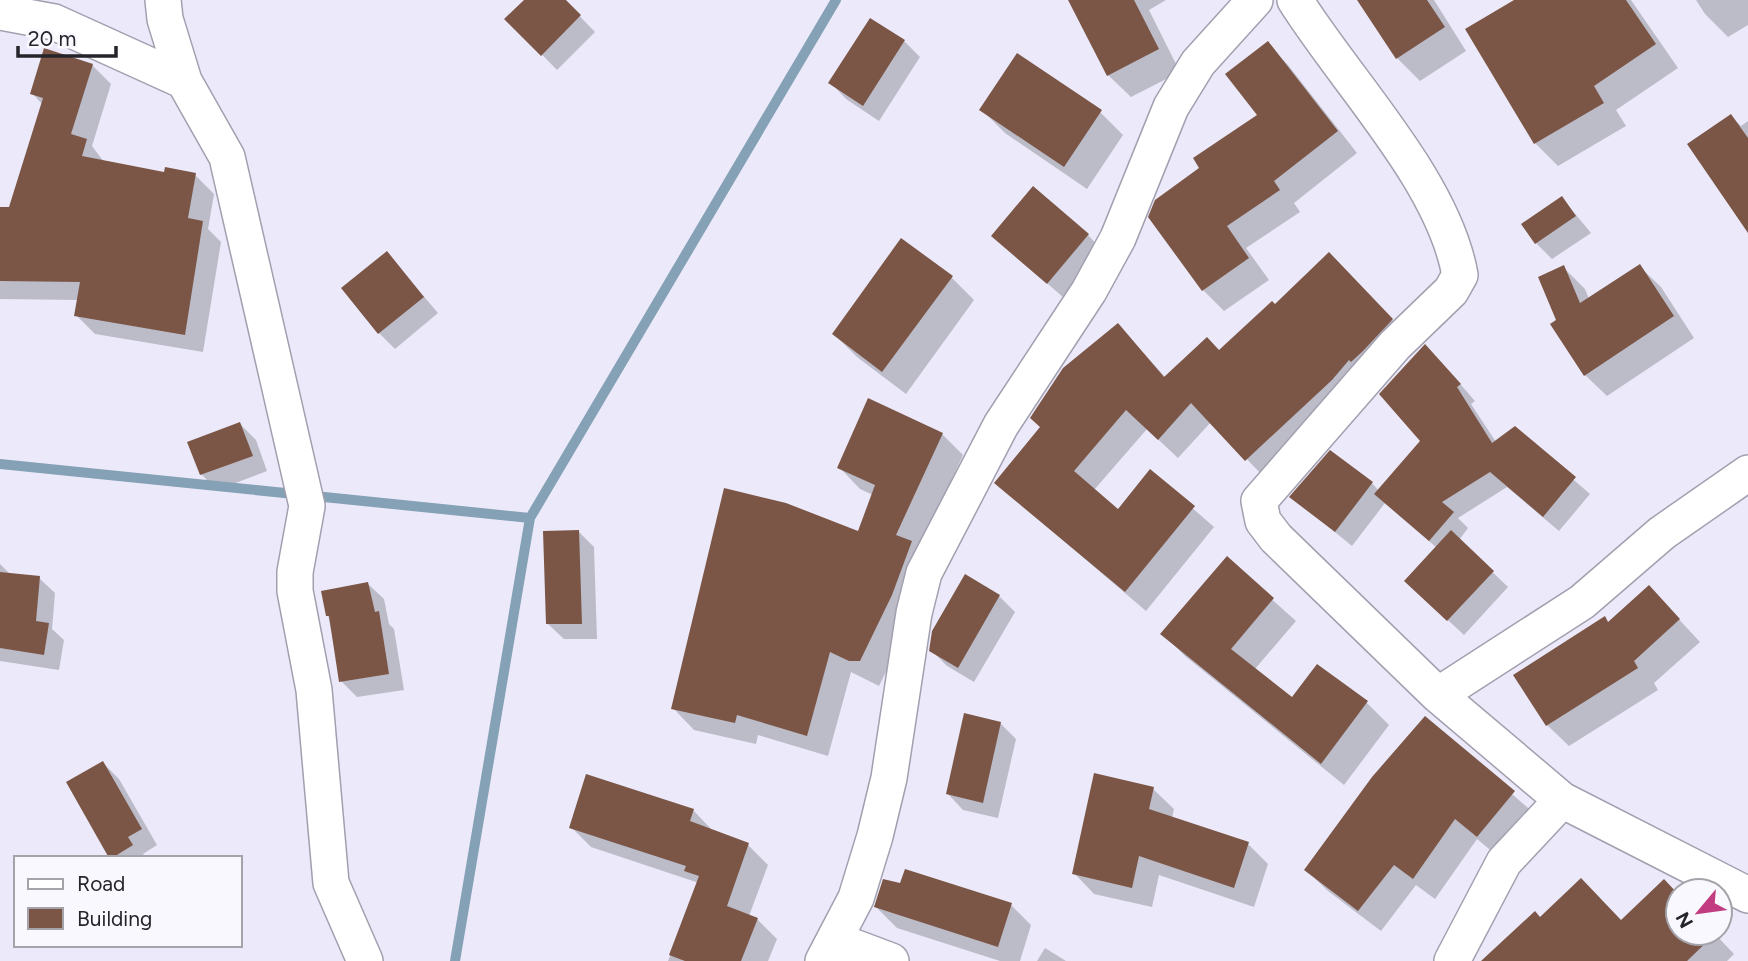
<svg xmlns="http://www.w3.org/2000/svg" width="1748" height="961" viewBox="0 0 1748 961" font-family="Figtree,sans-serif">
  <style>
    .shadow { fill: #0003 }
    .lines { fill: none; stroke-linecap: round; stroke-linejoin: round }
    .stream { stroke: #85a1b5; stroke-width: 10 }
    .building { fill: #7b5646 }
    .street-casing { stroke: #a29faf; stroke-width: 38 }
    .street { stroke: #fff; stroke-width: 35 }
  </style>
  <rect width="100%" height="100%" fill="#eceafa"/>
  <!-- shadow -->
  <path class="shadow" d="M526,0H564L595,32L557,70L507,19Z
    M1070,0H1166L1149,10L1180,72L1131,97L1108,75Z
    M1359,0H1434L1466,51L1420,81L1397,58Z
    M1518,0H1631L1678,68L1616,110L1626,126L1558,166L1535,143Z
    M1696,0H1748V25L1728,37L1705,14Z
    M904,41L920,57L879,121L846,99L831,83Z
    M1267,43L1288,65L1357,153L1294,203L1300,212L1246,248L1269,280L1224,311L1203,290L1202,168L1259,115Z
    M92,65L111,84L92,146L104,162L166,174L195,175L214,194L208,229L221,242L203,352L95,334L76,315L79,300L0,299V208L10,209L43,105L32,93Z
    M982,110L1100,112L1123,135L1087,189L1005,133Z
    M1731,116L1741,126L1748,121V230Z
    M1562,198L1591,233L1552,259L1536,243Z
    M1088,235L1103,251L1064,298L993,236Z
    M387,253L438,313L395,349L379,333Z
    M1639,266L1661,287L1694,338L1607,396L1585,375L1559,320L1563,267L1585,289L1589,299Z
    M1349,274L1411,340L1266,479L1211,422L1178,458L1147,429L1094,490L1119,511L1151,472L1214,527L1146,611L996,483L1042,428L1118,325L1166,378L1219,352L1276,306Z
    M951,277L974,300L906,394L857,357L834,334Z
    M1441,362L1475,401L1471,404L1496,442L1514,428L1590,494L1559,531L1507,487L1458,518L1468,528L1459,540L1508,587L1464,635L1422,596L1437,548L1385,503L1352,546L1292,497L1372,483L1379,491L1422,441Z
    M240,424L256,440L267,471L217,490L201,474Z
    M942,434L963,455L919,551L913,617L879,686L851,672L828,756L758,735L756,744L694,730L673,708L859,533L873,495L860,489L839,467Z
    M578,531L594,547L597,639H564L548,624Z
    M1227,559L1296,621L1255,669L1292,699L1367,703L1389,725L1344,785L1185,656L1163,634Z
    M0,564L11,575L39,578L55,593L52,629L64,640L59,670L0,661Z
    M965,576L999,596L1015,612L974,682L947,666L931,650Z
    M368,584L384,599L389,624L394,629L404,690L357,697L341,681L328,615Z
    M1649,587L1700,642L1654,683L1658,690L1569,746L1547,725L1515,675L1605,618L1609,623Z
    M1425,718L1535,814L1500,858L1477,839L1435,899L1416,885L1381,931L1328,891L1306,870Z
    M1000,723L1016,739L998,818L963,810L948,794Z
    M103,763L119,779L157,845L143,854L146,858H111Z
    M1153,789L1174,809L1172,818L1248,844L1268,864L1254,907L1159,875L1152,907L1094,894L1074,873Z
    M693,810L713,831L748,845L768,865L749,916L757,919L777,939L768,961H668L699,883L591,847L571,827Z
    M1678,895V933H1714L1734,954L1727,961H1484L1541,919L1621,922Z
    M1011,905L1031,925L1020,961H1000L897,928L876,907Z
    M1045,948L1066,961H1037Z"/>
  <g class="lines">
    <!-- stream -->
    <path class="stream" d="M0,464L530,518
      M455,961L530,518L836,0"/>
  </g>
  <!-- building -->
  <path class="building" d="M524,0H566L581,15L541,56L504,19Z
    M1068,0H1134L1159,49L1107,76Z
    M1357,0H1427L1445,27L1396,59Z
    M1514,0H1626L1656,44L1594,86L1604,103L1534,144L1465,29Z
    M870,18L905,40L863,106L828,83Z
    M1268,41L1338,131L1274,181L1280,190L1227,226L1249,258L1202,291L1148,217L1155,200L1199,168L1193,158L1257,115L1225,74Z
    M44,48L93,64L71,134L87,139L82,156L164,172L165,167L196,173L188,218L203,221L185,335L74,316L80,282L0,281V207H9L43,98L30,94Z
    M1017,53L1102,110L1064,167L979,110Z
    M1731,114L1748,138V233L1687,144Z
    M1033,186L1089,234L1047,284L991,236Z
    M1562,196L1576,216L1535,244L1521,224Z
    M901,238L953,276L882,372L832,334Z
    M387,251L424,297L378,334L341,288Z
    M1329,252L1393,319L1363,351L1351,362L1349,360L1332,380L1245,461L1191,403L1158,440L1126,410L1074,471L1118,509L1150,469L1195,506L1125,592L994,483L1040,427L1030,418L1063,368L1118,323L1164,377L1207,337L1219,350L1272,301L1275,304Z
    M1640,264L1674,316L1584,376L1550,324L1556,320L1538,277L1564,265L1580,303Z
    M1425,344L1461,384L1457,387L1492,443L1515,426L1576,477L1543,517L1490,472L1442,502L1454,512L1429,541L1374,494L1420,441L1379,394Z
    M868,398L943,433L896,535L912,541L892,595L860,661H849L830,652L807,736L737,715L735,723L671,709L724,488L786,503L858,531L875,485L837,468Z
    M240,422L253,456L200,475L187,442Z
    M1330,450L1373,482L1335,532L1289,497Z
    M579,530L582,624H546L543,531Z
    M1451,530L1494,571L1447,621L1404,581Z
    M1227,556L1274,598L1231,649L1292,697L1317,664L1368,701L1321,764L1160,634Z
    M0,572L40,576L36,621L49,623L44,655L0,648Z
    M965,574L1000,595L958,668L929,651L932,631Z
    M368,582L375,612L379,611L389,674L339,682L329,616H326L321,591Z
    M1649,585L1680,619L1634,661L1638,668L1546,726L1513,675L1605,616L1608,622Z
    M964,713L1001,722L983,803L946,794Z
    M1425,716L1515,791L1477,837L1455,819L1413,879L1394,865L1358,911L1304,870L1372,777Z
    M103,761L142,829L128,837L133,845L112,858H109L66,782Z
    M1094,773L1154,787L1149,809L1249,842L1234,888L1139,856L1132,888L1072,874Z
    M586,774L694,809L690,821L749,843L727,906L758,918L741,961H685L669,955L699,876L684,871L686,866L569,828Z
    M905,869L1012,903L998,947L874,907L883,879L900,883Z
    M1581,878L1621,920L1664,879L1678,894V933H1716L1687,961H1481L1535,911L1540,917Z"/>
  <g class="lines">
    <defs>
      <path id="street" d="M163,0L165,19L184,81L227,157L307,506L295,572V591L314,690L331,883L365,961
        M1295,0C1347,83 1443,180 1460,275L1451,291L1395,345L1259,501L1263,521L1276,538L1438,695L1562,800L1748,895
        M0,12L54,22L184,81
        M1438,695L1582,602L1662,533L1748,473
        M835,940L891,961
        M823,961L856,898L875,836L889,778L914,613L924,573L1001,425L1089,291L1118,238L1171,107L1198,63L1255,0
        M1452,961L1504,862L1562,800"/>
    </defs>
    <!-- street casing -->
    <use href="#street" class="street-casing"/>
    <!-- street -->
    <use href="#street" class="street"/>
  </g>
  <!-- legend -->
  <rect x="14" y="856" width="228" height="91" fill="#f9f8ff" stroke="#a4a3aa" stroke-width="2"/>
  <rect x="28" y="879" width="35" height="10" fill="#ffffff" stroke="#a4a3aa" stroke-width="2"/>
  <text x="77" y="891" font-size="21" fill="#25242a">Road</text>
  <rect x="28" y="908" width="35" height="21" fill="#7b5646" stroke="#a4a3aa" stroke-width="2"/>
  <text x="77" y="926" font-size="21" fill="#25242a">Building</text>
  <!-- north arrow -->
  <g transform="translate(1699 912) rotate(241)"><circle r="33" fill="#f9f8ff" stroke="#a4a3aa" stroke-width="2"/>
  <path d="M0-5L12 26L0 18L-12 26Z" fill="#c13c80"/>
  <text y="-10" font-size="19" font-weight="bold" text-anchor="middle" fill="#25242a">N</text>
  </g>
  <!-- scale -->
  <path d="M18 46v10h98v-10" fill="none" stroke="#25242a" stroke-width="3.5"/>
  <text x="28" y="46" font-size="21" fill="#25242a" stroke="#f9f8ff" stroke-width="5" paint-order="stroke">20 m</text>
</svg>
